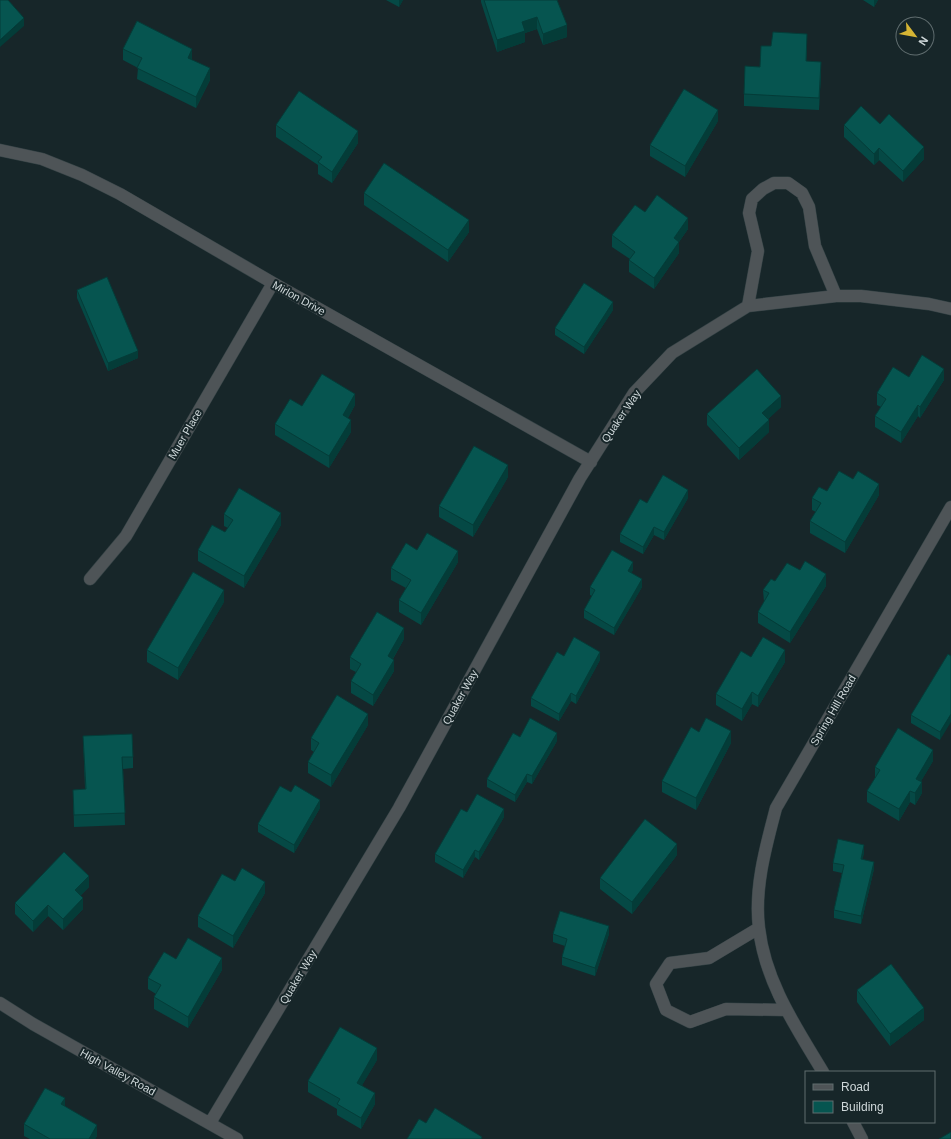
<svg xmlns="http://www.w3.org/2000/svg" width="951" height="1139" viewBox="0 0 951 1139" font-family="Arial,sans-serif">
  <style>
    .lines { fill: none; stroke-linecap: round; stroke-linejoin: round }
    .street-casing { stroke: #344245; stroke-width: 13 }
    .street { stroke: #4e5457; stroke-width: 12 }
    .wall { fill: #054945 }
    .shaded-wall { fill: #043c38 }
    .building { fill: #065550; stroke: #043c38 }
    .labels { text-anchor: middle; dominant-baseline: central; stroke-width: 4; stroke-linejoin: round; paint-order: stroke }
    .street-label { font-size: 11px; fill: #ced7d9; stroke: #172629 }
  </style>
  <rect width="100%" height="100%" fill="#172629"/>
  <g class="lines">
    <defs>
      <path id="street" d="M0,150L42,159L82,175L120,194L273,283L591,462
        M748,306L758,251L749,213L752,199L763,189L774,183H788L802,193L809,207L815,246L836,296
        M90,579L126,536L273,283
        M759,928L709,958L670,963L656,984L666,1010L690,1022L726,1009L785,1010
        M0,1003L33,1024L237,1139
        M823,1072C796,1027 765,982 759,928C754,888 766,846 776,808L951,507
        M853,1122L862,1139
        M210,1123L399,808L580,478L634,393L672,353L748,306L836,296H861L929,304L951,309"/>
    </defs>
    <!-- street casing -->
    <use href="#street" class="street-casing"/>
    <!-- street -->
    <use href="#street" class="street"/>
  </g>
  <!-- wall -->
  <path class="wall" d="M386,0H403L399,7Z
    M481,0H557L567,37L543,45L537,29L525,33V42L497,52L481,2Z
    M863,0H878L874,7Z
    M771,46H807L806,61L821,73L819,110L744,106V94Z
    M123,49L192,60L210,80L196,108L137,79L138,68L123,60Z
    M718,121L685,177L650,156V145Z
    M880,124L924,159L903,182L879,160L874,165L844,137V125Z
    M276,125L358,143L332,183L318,174V165L276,137Z
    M364,193L469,232L448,262L364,205Z
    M645,212L688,229L679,242V253L654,289L629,272V260L630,259L612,247V235Z
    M77,290L138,358L108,371L77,298Z
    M613,310L584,354L555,335V328Z
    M909,377L944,380L920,418L918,416L901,443L875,427V416L881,407L877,405V393Z
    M355,405L348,418L351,432L329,468L275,435V424L302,406Z
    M781,407L768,419L769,432L739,460L707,425V414Z
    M508,477L473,537L439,517V506Z
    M853,479L879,495L845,553L810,533V521L816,512L812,510V498Z
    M688,498L664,540L654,535L643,554L620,542V534Z
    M224,514L281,525L244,588L198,561V550L225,532L228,528L224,526Z
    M417,550L458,562L421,625L399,612V600L406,588L391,580V568Z
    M633,570L631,573L642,587L614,635L584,618V610L592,596L590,595V587Z
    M775,581L826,586L790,643L758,623V612L764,602L763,590Z
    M224,602L178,680L147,662V650Z
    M404,639L393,659L394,671L373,706L351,693V681L356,672L350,669V657Z
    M564,656L600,660L576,704L571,701L559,721L531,706V698Z
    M951,656L940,740L911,723V715Z
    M751,657L785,662L758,707L752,704L742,721L716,705V694Z
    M368,725L331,787L308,773V762L314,752L311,750V738Z
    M699,732L731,743L696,810L662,792V781Z
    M83,736L133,757V768L123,769L125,825L74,827L73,790L85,789Z
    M557,741L532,784L527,782L515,802L487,787V779Z
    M933,761L921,781L922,793L915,805L910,802L899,821L867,802V791L875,778V767Z
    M320,808L294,853L258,832V824Z
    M467,812L504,817L479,860L475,857L463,878L435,862V854Z
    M864,853L862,859L874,869L861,924L834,918V910L842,873L833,871V863Z
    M677,855L632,914L600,889V878Z
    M235,881L265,893L233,948L198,927V916Z
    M89,887L81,895L83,909L63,930L48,916L33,932L15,914V903Z
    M553,934H609L595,976L562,965V957L565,946L553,942Z
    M222,970L188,1028L154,1009V997L156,994L148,989V978Z
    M857,990L924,1020L890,1046L857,1002Z
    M377,1060L362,1085L375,1104L361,1129L337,1115V1109L308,1092V1081Z
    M65,1106L97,1136L95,1139H30L24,1136V1124Z"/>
  <!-- shaded-wall -->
  <path class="shaded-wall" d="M399,0H403L399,7Z
    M874,0H878L874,7Z
    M537,17V29L525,33V42L497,52V40L522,22Z
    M24,18V26L0,47V40Z
    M567,25V37L543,45V34Z
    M807,34V46L806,72V61Z
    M192,49V61L188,58Z
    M821,62V73L819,110V98Z
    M210,68V80L196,108V97Z
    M718,110V121L685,177V166Z
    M358,131V143L332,183V172Z
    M924,147V159L903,182V171Z
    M879,148V160L874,165V154Z
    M688,218V229L674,249V238Z
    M469,220V232L448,262V250Z
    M679,242V253L654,289V278Z
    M613,302V310L584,354V347Z
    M138,351V358L108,371V363Z
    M944,369V380L920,418V407Z
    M355,394V405L343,427V415Z
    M781,396V407L762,425V413Z
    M918,405V416L901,443V432Z
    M351,420V432L329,468V456Z
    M769,420V432L739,460V448Z
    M508,465V477L473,537V525Z
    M879,484V495L845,553V542Z
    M688,490V498L664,540V532Z
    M281,513V525L244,588V576Z
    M654,527V535L643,554V547Z
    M458,551V562L421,625V613Z
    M633,562V570L628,579V571Z
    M826,574V586L790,643V632Z
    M642,579V587L614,635V628Z
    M224,590V602L178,680V668Z
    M404,628V639L388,667V656Z
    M785,650V662L758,707V696Z
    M600,652V660L576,704V696Z
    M394,660V671L373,706V695Z
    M752,692V704L742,721V709Z
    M571,693V701L559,721V714Z
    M368,714V725L331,787V775Z
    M951,714V722L940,740V732Z
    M731,731V743L696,810V798Z
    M557,733V741L532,784V776Z
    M933,750V761L916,790V779Z
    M527,774V782L515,802V795Z
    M922,782V793L915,805V793Z
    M910,791V802L899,821V809Z
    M320,800V808L294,853V845Z
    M504,809V817L479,860V852Z
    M677,844V855L632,914V902Z
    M864,845V853L861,867V859Z
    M475,850V857L463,878V870Z
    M874,862V869L861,924V916Z
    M89,876V887L75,901V890Z
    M265,882V893L233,948V936Z
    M83,898V909L63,930V919Z
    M48,905V916L33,932V921Z
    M609,926V934L595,976V968Z
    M222,958V970L188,1028V1017Z
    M924,1008V1020L890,1046V1034Z
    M377,1048V1060L357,1094V1083Z
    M375,1093V1104L361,1129V1118Z
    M65,1098V1110L61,1104Z
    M97,1125V1136L95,1139H89Z"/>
  <!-- building -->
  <path class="building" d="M0,0H8L24,18L0,40Z
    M484,0H557L567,25L543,34L537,17L522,22L525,31L497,40Z
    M137,21L192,49L188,58L210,68L196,97L137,68L142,58L123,49Z
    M773,32L807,34L806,61L821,62L819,98L744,94L745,66L760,67L761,46H771Z
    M684,89L718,110L685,166L650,145Z
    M299,91L358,131L332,172L318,162L322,157L276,125Z
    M861,106L880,124L889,114L924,147L903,171L879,148L874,154L844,125Z
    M384,163L469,220L448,250L364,193Z
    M657,195L688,218L674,238L679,242L654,278L629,260L635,252L612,235L635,205L645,212Z
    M107,277L138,351L108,363L77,290Z
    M584,283L613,302L584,347L555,328Z
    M922,355L944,369L920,407L918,405L901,432L875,416L886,399L877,393L893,367L909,377Z
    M757,369L781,396L762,413L769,420L739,448L707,414Z
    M322,374L355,394L343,415L351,420L329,456L275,424L290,399L302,406Z
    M474,446L508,465L473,525L439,506Z
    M839,471L853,479L858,471L879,484L845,542L810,521L821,503L812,498L819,487L827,491Z
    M663,475L688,490L664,532L654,527L643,547L620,534L640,499L647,503Z
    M239,488L281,513L244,576L198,550L212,525L225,532L233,520L224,514Z
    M427,533L458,551L421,613L399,600L411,580L391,568L406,543L417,550Z
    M612,550L633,562L628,571L642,579L614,628L584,610L595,590L590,587Z
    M805,561L826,574L790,632L758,612L769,593L763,590L771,579L775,581L787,563L800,570Z
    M193,572L224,590L178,668L147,650Z
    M377,612L404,628L388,656L394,660L373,695L351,681L361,664L350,657Z
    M574,637L600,652L576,696L571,693L559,714L531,698L557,652L564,656Z
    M763,637L785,650L758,696L752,692L742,709L716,694L741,651L751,657Z
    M948,654L951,656V714L940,732L911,715Z
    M337,695L368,714L331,775L308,762L319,743L311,738Z
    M530,718L557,733L532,776L527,774L515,795L487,779L513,733L520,737Z
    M706,718L731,731L696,798L662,781L691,727L699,732Z
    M898,728L933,750L916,779L922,782L915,793L910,791L899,809L867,791L880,770L875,767Z
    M132,734L133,757H122L125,813L74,815L73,790L86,789L83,736Z
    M295,785L320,800L294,845L258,824L280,786L291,792Z
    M477,794L504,809L479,852L475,850L463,870L435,854L461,809L467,812Z
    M645,819L677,844L632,902L600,878Z
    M838,839L864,845L861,859L874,862L861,916L834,910L844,865L833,863Z
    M64,852L89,876L75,890L83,898L63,919L48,905L33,921L15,903Z
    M242,868L265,882L233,936L198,916L222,874L235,881Z
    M560,911L609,926L595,968L562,957L567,939L553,934Z
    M188,938L222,958L188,1017L154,997L161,985L148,978L164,952L176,959Z
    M891,964L924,1008L890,1034L857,990Z
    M340,1027L377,1048L357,1083L375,1093L361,1118L337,1104L340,1099L308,1081Z
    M45,1088L65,1098L61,1104L97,1125L89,1139H50L24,1124Z
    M435,1108L482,1137L481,1139H407L419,1119L426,1123Z
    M951,1132V1139H939Z"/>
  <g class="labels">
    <!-- street labels -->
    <g class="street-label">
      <text transform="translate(299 298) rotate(29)">Mirlon Drive</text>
      <text transform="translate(621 416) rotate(-56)">Quaker Way</text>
      <text transform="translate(185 434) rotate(-60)">Muer Place</text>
      <text transform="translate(460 697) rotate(-61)">Quaker Way</text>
      <text transform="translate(833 710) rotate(-60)">Spring Hill Road</text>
      <text transform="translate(298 977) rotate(-59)">Quaker Way</text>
      <text transform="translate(118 1072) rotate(29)">High Valley Road</text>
    </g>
  </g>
  <!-- legend -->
  <rect x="805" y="1071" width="130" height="52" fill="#172629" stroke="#606d6f"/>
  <rect x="813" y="1084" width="20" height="6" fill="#4e5457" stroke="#606d6f"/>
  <text x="841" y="1091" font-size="12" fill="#ced7d9">Road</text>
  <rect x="813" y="1101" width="20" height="12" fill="#065550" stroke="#606d6f"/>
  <text x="841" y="1111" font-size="12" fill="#ced7d9">Building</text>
  <!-- north arrow -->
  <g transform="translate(915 36) rotate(122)"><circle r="19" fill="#172629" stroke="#606d6f"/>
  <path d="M0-3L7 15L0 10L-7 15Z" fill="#d6b534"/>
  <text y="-6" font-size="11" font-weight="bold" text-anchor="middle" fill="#ced7d9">N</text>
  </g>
</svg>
